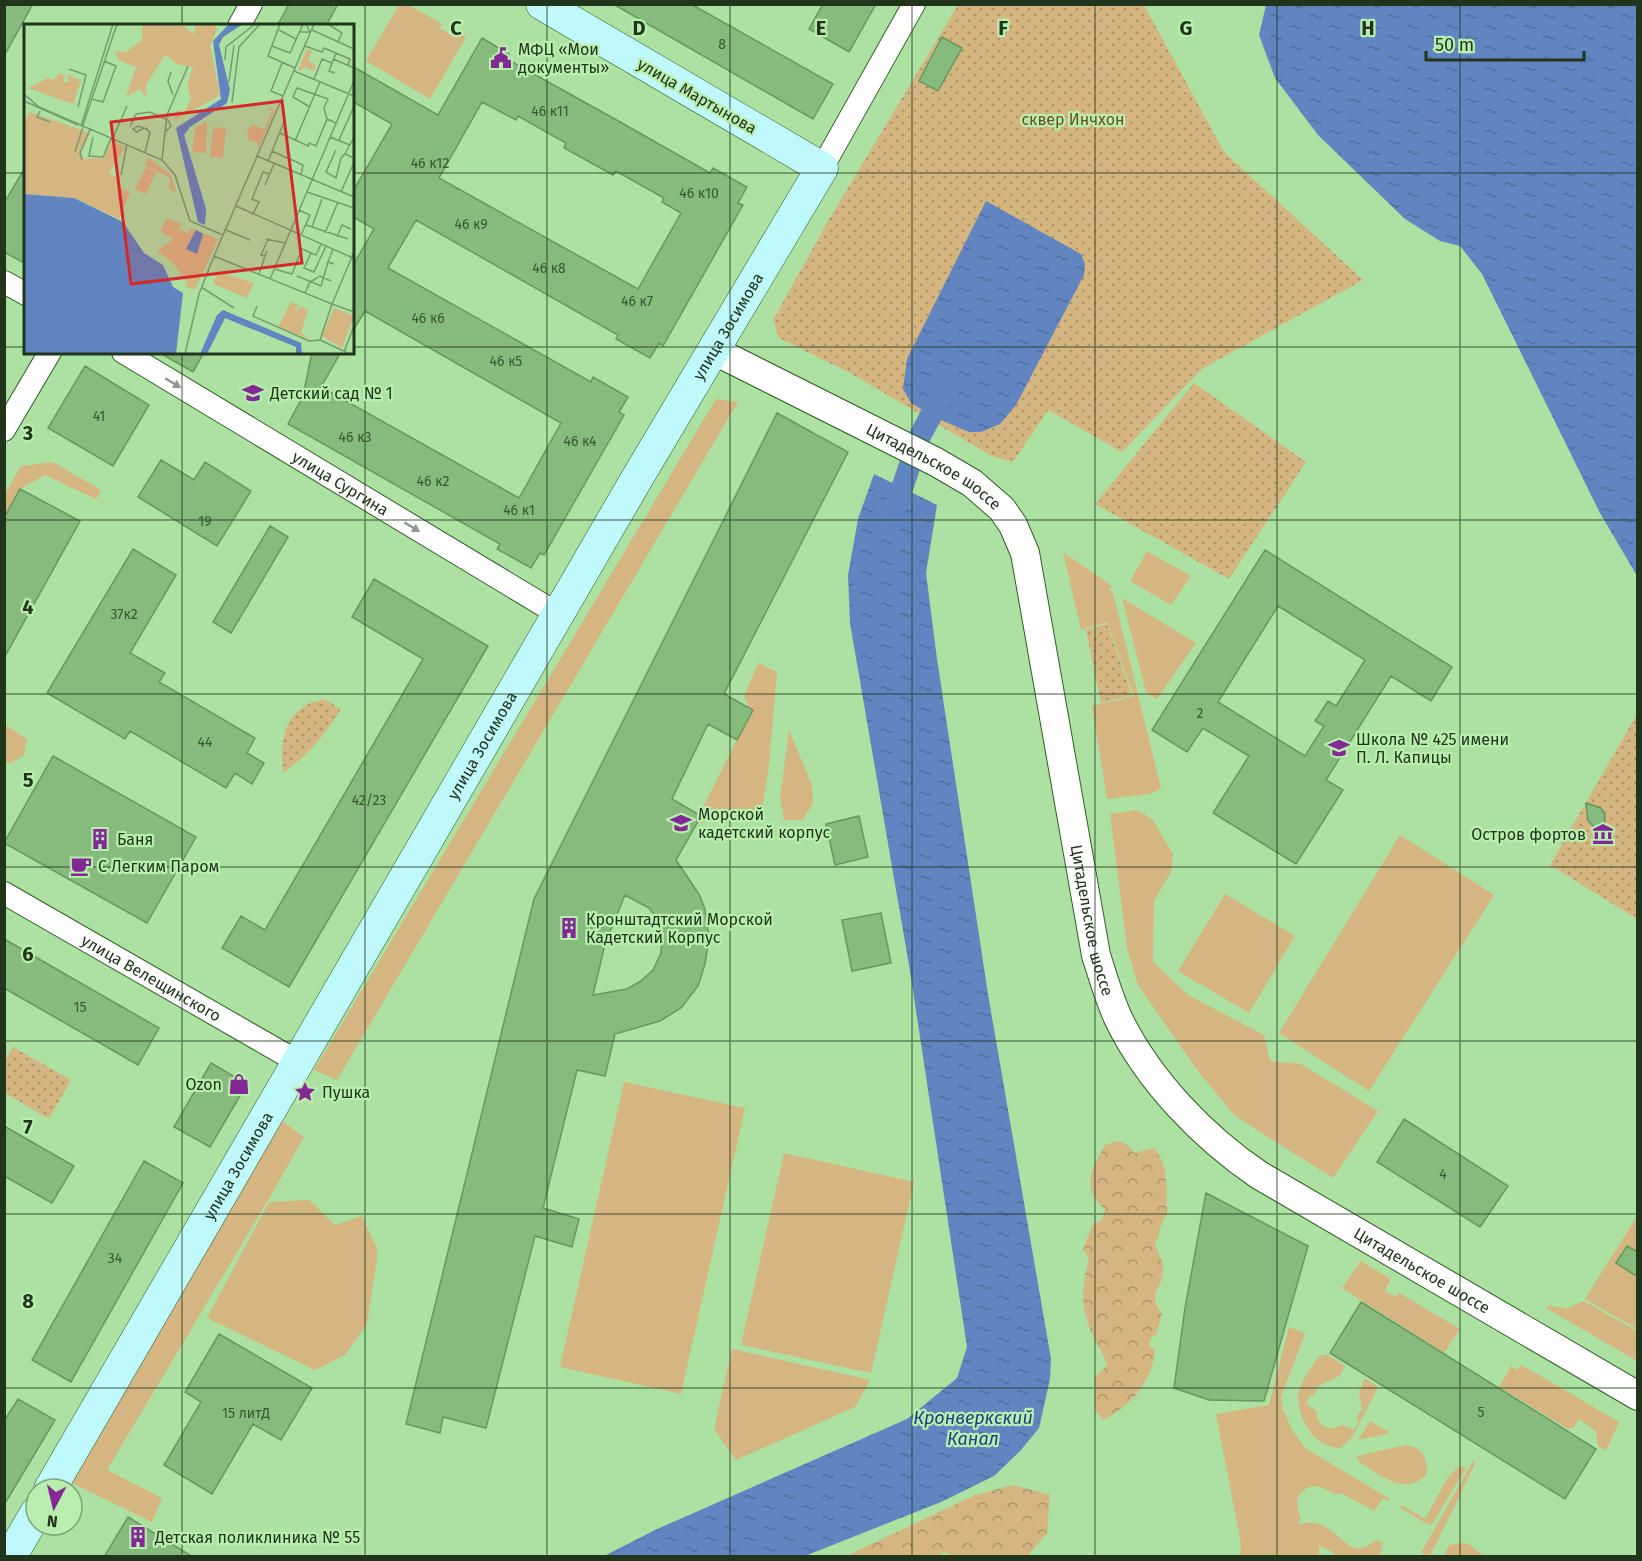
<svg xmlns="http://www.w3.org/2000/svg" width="1642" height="1561" viewBox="0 0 1642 1561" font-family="'Fira Sans',sans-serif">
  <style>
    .grass { fill: #d5b681 }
    .forest { fill: url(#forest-crowns) }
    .park { fill: url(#park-dots) }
    .water { fill: url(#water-ripples) }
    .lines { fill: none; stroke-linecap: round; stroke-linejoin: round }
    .canal { stroke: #6185c1; stroke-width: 22 }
    .building { fill: #87ba7d; stroke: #66975c; stroke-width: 1.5; fill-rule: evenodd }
    .minor-casing { stroke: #2d5c24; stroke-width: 24 }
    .tertiary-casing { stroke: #2d5c24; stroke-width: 30 }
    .secondary-casing { stroke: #2d5c24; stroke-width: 33 }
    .minor { stroke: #fff; stroke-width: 22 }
    .tertiary { stroke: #fff; stroke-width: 28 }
    .secondary { stroke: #bff9fc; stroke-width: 32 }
    .oneway { fill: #909a8e }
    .grid { fill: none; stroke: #20351c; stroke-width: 1.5; stroke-opacity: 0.55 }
    .labels { text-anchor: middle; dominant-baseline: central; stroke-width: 4.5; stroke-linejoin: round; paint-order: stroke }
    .number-label { font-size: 14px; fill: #3a5634 }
    .poi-label { font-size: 16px; fill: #20351c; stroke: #b9eeaf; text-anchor: start }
    .street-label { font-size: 16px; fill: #20351c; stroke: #b9eeaf }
    .park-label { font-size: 16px; fill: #6b501a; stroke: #b9eeaf }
    .water-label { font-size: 18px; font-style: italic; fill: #154088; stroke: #b9eeaf }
    .inset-road { fill: none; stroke: #749c6c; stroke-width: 1.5 }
    .view { fill: #d62828; fill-opacity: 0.15; stroke: #d62828; stroke-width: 3 }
    .inset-edge { fill: none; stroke: #20351c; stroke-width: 3 }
    .grid-label { font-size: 20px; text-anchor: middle; font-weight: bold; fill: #20351c; stroke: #b9eeaf; stroke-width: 4.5; stroke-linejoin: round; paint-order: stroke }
  </style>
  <defs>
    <pattern id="forest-crowns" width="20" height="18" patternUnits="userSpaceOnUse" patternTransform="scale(1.5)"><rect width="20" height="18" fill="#d5b681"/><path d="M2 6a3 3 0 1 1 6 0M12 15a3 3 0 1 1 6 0" fill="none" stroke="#ac9569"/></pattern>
    <pattern id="park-dots" width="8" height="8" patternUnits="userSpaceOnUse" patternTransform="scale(1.5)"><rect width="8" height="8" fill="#d5b681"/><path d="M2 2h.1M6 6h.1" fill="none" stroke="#ac9569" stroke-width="1.8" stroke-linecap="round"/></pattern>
    <pattern id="water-ripples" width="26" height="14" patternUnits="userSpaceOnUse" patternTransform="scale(1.5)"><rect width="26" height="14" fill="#6185c1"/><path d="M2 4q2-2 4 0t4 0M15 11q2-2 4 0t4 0" fill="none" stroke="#506e9c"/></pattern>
  </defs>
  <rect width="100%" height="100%" fill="#ace1a2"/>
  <!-- grass -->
  <path class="grass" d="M399,5H409L442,24L440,28L454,37L457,32L466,37L430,99L366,61Z
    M716,399L738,402L337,1080L314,1070Z
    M53,462L101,490L96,499L45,475L20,489L5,518V494L21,466Z
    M1147,551L1191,576L1171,605L1130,581Z
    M1063,552L1112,586L1109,589L1113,593L1161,788L1150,794L1107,799L1092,706L1134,696L1107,622L1081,630Z
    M1122,598L1196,643L1157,699L1146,692Z
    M758,663L777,672L769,766L762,810L749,818L695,823L751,712L744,696Z
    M5,725L27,739L24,755L11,763H5Z
    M789,730L812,785L813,804L802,820H784L780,799Z
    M1137,810L1152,819L1173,854L1171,872L1154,901L1153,962L1188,995L1264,1035L1270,1061L1301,1064L1378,1111L1333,1178L1235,1116L1197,1070L1138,985L1127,948L1110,814Z
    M1400,835L1494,895L1369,1091L1279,1033Z
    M1225,894L1295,936L1249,1013L1178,971Z
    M624,1082L745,1108L681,1394L560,1367Z
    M281,1120L304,1137L270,1197L107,1470L162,1498L152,1522L72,1483Z
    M784,1153L914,1182L871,1373L741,1345Z
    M309,1200L335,1225L362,1216L378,1251L367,1324L345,1355L315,1370L207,1318L269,1202Z
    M1637,1216V1252L1627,1246L1616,1263L1637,1277V1329L1585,1299Z
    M1361,1261L1391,1279L1385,1291L1396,1297L1399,1293L1460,1329L1444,1353L1342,1288Z
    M1584,1301L1637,1331V1361L1546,1308L1547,1306L1568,1308Z
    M1289,1327L1305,1333L1281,1397L1283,1409L1291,1428L1305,1448L1390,1499L1388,1501L1383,1498L1374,1511L1341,1493L1335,1495C1312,1476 1288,1491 1301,1518L1298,1523C1305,1524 1316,1521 1324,1526C1345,1537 1352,1561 1376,1540L1384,1543L1382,1545L1380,1556H1336L1332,1552L1319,1546V1556H1240L1241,1544L1216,1414L1269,1405Z
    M732,1349L870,1380L855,1407L736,1460L714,1429Z
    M1322,1355H1328L1345,1366L1339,1376L1318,1386L1314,1396L1310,1395L1306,1404L1317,1411C1315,1427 1330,1432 1343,1425L1354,1430L1359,1421L1356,1418L1362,1409L1359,1392L1365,1378L1378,1387L1353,1436L1341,1448C1315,1450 1294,1414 1299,1391C1302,1379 1311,1368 1318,1358Z
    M1522,1365L1619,1422L1606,1451L1598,1446L1596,1432L1579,1419L1574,1427L1568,1429L1499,1387L1511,1366L1517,1370Z
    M1370,1421L1390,1433L1358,1440Z
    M1406,1445C1423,1447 1429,1460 1426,1475C1404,1497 1379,1474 1358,1461L1357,1456Z
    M1473,1461L1475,1464L1430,1556H1424L1422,1551Z
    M1460,1466L1466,1468L1431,1526L1400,1508L1402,1505L1425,1519L1448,1477Z
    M1463,1543L1469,1544L1484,1556H1444L1449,1545Z"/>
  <!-- forest -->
  <path class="forest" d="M1119,1141L1129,1146L1134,1153L1154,1148C1170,1167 1166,1190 1167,1214C1160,1223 1160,1234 1155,1244C1156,1249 1163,1261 1163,1266C1166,1288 1145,1291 1162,1314L1156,1335L1151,1338L1149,1346L1155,1350C1153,1379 1130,1408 1103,1420L1095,1410L1094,1378L1107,1365C1104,1355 1098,1347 1094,1338C1081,1309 1080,1290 1089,1258L1083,1249L1093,1224L1102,1220L1105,1209C1080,1188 1092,1168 1105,1145Z
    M1013,1485L1050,1495L1047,1533L1028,1556H952L944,1552L939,1556H846L975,1495Z"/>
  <!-- park -->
  <path class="park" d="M958,5H1144L1224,152L1363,280L1202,369L1122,452L1048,410L1013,462L992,456L850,373L779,338L773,320L828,221Z
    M1194,383L1306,462L1229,579L1095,504Z
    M1107,624L1132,695L1101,703L1086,630Z
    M324,699L341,709C325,735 308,755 283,773C280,749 282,719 306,705C311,702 318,701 324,699Z
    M1637,714V919L1550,865Z
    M13,1047L71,1080L49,1119L5,1093V1061Z"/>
  <!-- water -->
  <path class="water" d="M1266,5H1637V576L1600,513L1482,274L1460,246L1440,241L1405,219L1318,135L1275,78L1259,35Z
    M986,201L1081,254L1085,264L1084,275L1016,405L1000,424L981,432H969L936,418L911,403L903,389L907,359Z
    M874,474L937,505L926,573L937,659L988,994L1051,1359L1050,1379L1039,1428L1021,1450L994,1476L941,1502L805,1556H604L655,1530L907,1419L957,1378L967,1347L910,971L850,623L848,575L858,519Z"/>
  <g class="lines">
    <!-- canal -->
    <path class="canal" d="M892,517L920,436L946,387"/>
  </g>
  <!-- building -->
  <path class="building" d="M4,4H33L4,56Z
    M289,4H338L326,26H277Z
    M613,4H691L833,84L813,119Z
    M823,4H876L849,52L809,29Z
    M942,37L962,48L938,91L919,81Z
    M482,38L509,54L507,59L613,118L710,173L713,168L747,187L738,203L743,205L663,346L659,343L650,358L616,339L618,335L416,220L388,268L591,382L593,377L628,397L619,412L624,415L544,555L540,553L531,568L497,549L500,544L288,424L303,396L312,352H341L321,387L519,498L561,423L365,311L352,332V267L374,229L352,216V193L392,124L352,101V66L438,115ZM482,102L516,120L518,116L566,143L564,148L613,175L616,171L664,198L662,202L681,213L638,289L439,178Z
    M26,166V264L4,252V203Z
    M158,352H204L193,372Z
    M85,366L149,405L113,466L48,428Z
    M777,413L848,452L724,694L753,710L737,740L708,724L672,799L701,816L676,860L699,894L705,909L709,938L705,964L698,986L681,1008L660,1021L615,1034L605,1076L577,1070L543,1208L579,1219L572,1247L535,1236L486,1428L443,1417L440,1433L406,1424L534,899ZM625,895L649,908L659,921L662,935L661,953L653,970L641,981L627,989L593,995L605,944Z
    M161,460L194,480L205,462L251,491L217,546L138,497Z
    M20,489L80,521L4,658V518Z
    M270,526L288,537L231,633L213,622Z
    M133,549L176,575L130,653L165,673L159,682L255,738L247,753L264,763L252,784L235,773L226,788L130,731L125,739L47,693Z
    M1265,550L1452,667L1431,701L1391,676L1326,780L1343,790L1296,864L1213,813L1249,756L1203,728L1187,752L1152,730ZM1278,606L1365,660L1336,706L1328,701L1315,721L1324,726L1305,756L1218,702Z
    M374,579L488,646L289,987L222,948L241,916L265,930L423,659L352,617Z
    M53,756L196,837L147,923L4,843Z
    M1586,803L1601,808L1605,814L1604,837L1588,821Z
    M859,816L868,857L835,865L826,824Z
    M881,913L891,963L852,971L842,920Z
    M4,939L159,1028L138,1065L4,988Z
    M211,1063L247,1084L210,1147L174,1127Z
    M1404,1119L1508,1186L1480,1227L1377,1162Z
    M4,1126L74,1166L52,1203L4,1176Z
    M144,1161L183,1183L71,1382L32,1360Z
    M1206,1193L1308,1246L1264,1401L1209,1400L1174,1388L1185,1308Z
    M1627,1246L1638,1252V1277L1616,1263Z
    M1361,1302L1596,1449L1565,1499L1330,1353Z
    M219,1334L312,1388L281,1440L253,1424L212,1494L164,1465L201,1402L185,1392Z
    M18,1399L55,1420L4,1505V1421Z
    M128,1517L193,1557H104Z"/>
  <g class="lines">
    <defs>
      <g id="minor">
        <path d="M239,26L251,4"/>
        <path d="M822,168L914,4"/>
        <path d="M4,282L26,294"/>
        <path id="s1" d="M123,352L558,614"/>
        <path d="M4,430L50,352"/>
        <path id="s2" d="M4,893L298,1062"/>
      </g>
      <g id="tertiary">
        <path id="s3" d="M713,350L936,462L972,483L1002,509L1013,525L1025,553L1096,955C1103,977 1109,999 1119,1020C1149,1081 1203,1137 1259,1175L1638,1396"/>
      </g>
      <g id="secondary">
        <path id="s4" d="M50,1489L636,480L822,168L542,4"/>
        <path d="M11,1556L36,1513"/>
      </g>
    </defs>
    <!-- minor casing -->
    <use href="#minor" class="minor-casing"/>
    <!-- tertiary casing -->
    <use href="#tertiary" class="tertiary-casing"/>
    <!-- secondary casing -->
    <use href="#secondary" class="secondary-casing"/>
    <!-- minor -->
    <use href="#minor" class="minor"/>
    <!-- tertiary -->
    <use href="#tertiary" class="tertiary"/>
    <!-- secondary -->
    <use href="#secondary" class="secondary"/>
  </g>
  <!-- one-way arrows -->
  <defs><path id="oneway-solid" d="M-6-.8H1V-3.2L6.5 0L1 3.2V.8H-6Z" transform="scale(1.5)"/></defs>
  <g class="oneway">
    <use href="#oneway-solid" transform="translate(173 383) rotate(31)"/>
    <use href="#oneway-solid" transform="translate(412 527) rotate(31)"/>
  </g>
  <!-- grid -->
  <path class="grid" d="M182,4V26M365,4V1556M547,4V1556M730,4V1556M912,4V1556M1095,4V1556M1277,4V1556M1460,4V1556M4,173H26M352,173H1638M4,347H26M352,347H1638M182,352V1556M4,520H1638M4,694H1638M4,867H1638M4,1041H1638M4,1214H1638M4,1388H1638"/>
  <!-- icons -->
  <defs>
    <symbol id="civic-bare" viewBox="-9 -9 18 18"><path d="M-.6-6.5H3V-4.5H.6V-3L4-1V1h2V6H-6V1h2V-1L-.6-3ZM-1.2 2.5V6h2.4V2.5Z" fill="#832995" stroke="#b9eeaf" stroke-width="2.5" paint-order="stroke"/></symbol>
    <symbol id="school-bare" viewBox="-9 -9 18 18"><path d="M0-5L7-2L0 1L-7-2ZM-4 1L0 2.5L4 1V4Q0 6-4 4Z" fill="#832995" stroke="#b9eeaf" stroke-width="2.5" paint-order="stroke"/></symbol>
    <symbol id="museum-bare" viewBox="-9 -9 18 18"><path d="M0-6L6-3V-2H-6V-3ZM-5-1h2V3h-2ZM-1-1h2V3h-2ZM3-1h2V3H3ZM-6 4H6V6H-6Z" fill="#832995" stroke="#b9eeaf" stroke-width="2.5" paint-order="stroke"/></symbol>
    <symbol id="building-bare" viewBox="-9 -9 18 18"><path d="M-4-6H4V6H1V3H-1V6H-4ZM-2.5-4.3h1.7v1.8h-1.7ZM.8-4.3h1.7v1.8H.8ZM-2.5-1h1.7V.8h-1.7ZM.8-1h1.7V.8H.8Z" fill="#832995" stroke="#b9eeaf" stroke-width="2.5" paint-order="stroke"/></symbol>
    <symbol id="cafe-bare" viewBox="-9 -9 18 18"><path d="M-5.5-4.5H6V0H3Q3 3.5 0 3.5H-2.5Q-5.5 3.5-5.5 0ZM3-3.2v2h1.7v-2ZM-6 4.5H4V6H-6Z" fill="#832995" stroke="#b9eeaf" stroke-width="2.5" paint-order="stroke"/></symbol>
    <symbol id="shop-bare" viewBox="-9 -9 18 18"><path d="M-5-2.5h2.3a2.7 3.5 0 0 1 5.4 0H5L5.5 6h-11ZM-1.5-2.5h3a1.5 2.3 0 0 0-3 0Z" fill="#832995" stroke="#b9eeaf" stroke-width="2.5" paint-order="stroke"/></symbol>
    <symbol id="sight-bare" viewBox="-9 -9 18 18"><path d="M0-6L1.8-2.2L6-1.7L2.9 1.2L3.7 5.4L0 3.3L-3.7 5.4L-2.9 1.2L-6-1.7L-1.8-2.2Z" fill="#832995" stroke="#b9eeaf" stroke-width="2.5" paint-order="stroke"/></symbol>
  </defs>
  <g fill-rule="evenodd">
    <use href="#civic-bare" x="486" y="43" width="30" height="30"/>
    <use href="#school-bare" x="238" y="378" width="30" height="30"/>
    <use href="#school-bare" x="1324" y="733" width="30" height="30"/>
    <use href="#school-bare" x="666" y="808" width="30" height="30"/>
    <use href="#museum-bare" x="1588" y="819" width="30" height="30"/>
    <use href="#building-bare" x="85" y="824" width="30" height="30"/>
    <use href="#cafe-bare" x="66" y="851" width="30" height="30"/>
    <use href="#building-bare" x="554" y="913" width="30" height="30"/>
    <use href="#shop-bare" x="224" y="1069" width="30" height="30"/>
    <use href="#sight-bare" x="290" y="1077" width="30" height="30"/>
    <use href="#building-bare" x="123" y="1522" width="30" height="30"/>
  </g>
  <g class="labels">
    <!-- number labels -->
    <g class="number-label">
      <text x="722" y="44">8</text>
      <text x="550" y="111">46 к11</text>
      <text x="430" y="163">46 к12</text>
      <text x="699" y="193">46 к10</text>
      <text x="471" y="224">46 к9</text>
      <text x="549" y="268">46 к8</text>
      <text x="637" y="301">46 к7</text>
      <text x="428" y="318">46 к6</text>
      <text x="506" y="361">46 к5</text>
      <text x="99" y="416">41</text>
      <text x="355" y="437">46 к3</text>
      <text x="580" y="441">46 к4</text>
      <text x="433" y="481">46 к2</text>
      <text x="519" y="510">46 к1</text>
      <text x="205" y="521">19</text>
      <text x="124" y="614">37к2</text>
      <text x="1200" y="713">2</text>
      <text x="205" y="742">44</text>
      <text x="369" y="800">42/23</text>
      <text x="80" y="1007">15</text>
      <text x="1443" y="1174">4</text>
      <text x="115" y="1258">34</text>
      <text x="1481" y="1412">5</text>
      <text x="246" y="1413">15 литД</text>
    </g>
    <!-- poi labels -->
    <g class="poi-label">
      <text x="518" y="49">МФЦ «Мои<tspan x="518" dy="18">документы»</tspan></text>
      <text x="270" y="393">Детский сад № 1</text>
      <text x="1356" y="739">Школа № 425 имени<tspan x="1356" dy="18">П. Л. Капицы</tspan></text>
      <text x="698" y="814">Морской<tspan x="698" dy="18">кадетский корпус</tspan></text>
      <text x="1586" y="834" text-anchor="end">Остров фортов</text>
      <text x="117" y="839">Баня</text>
      <text x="98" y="866">С Легким Паром</text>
      <text x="586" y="919">Кронштадтский Морской<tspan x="586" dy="18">Кадетский Корпус</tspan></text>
      <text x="222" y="1084" text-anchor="end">Ozon</text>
      <text x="322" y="1092">Пушка</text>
      <text x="155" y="1537">Детская поликлиника № 55</text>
    </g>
    <!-- street labels -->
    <g class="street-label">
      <text transform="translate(697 96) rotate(30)">улица Мартынова</text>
      <text stroke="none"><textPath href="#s4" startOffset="1346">улица Зосимова</textPath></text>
      <text stroke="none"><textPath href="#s3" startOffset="250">Цитадельское шоссе</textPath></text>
      <text stroke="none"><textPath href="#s1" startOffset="254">улица Сургина</textPath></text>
      <text stroke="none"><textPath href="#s4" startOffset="860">улица Зосимова</textPath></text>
      <text stroke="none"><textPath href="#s3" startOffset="754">Цитадельское шоссе</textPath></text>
      <text stroke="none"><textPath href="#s2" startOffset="170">улица Велещинского</textPath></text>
      <text stroke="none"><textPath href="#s4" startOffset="374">улица Зосимова</textPath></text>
      <text stroke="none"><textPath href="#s3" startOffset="1258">Цитадельское шоссе</textPath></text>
    </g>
    <!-- park labels -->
    <g class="park-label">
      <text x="1073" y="119">сквер Инчхон</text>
    </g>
    <!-- water labels -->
    <g class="water-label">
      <text x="973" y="1418">Кронверкский<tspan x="973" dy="21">Канал</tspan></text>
    </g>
  </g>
  <!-- overview -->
  <g transform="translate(24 24)">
    <rect width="330" height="330" fill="#ace1a2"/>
    <path d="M283,25L288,27L284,37L292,41L290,47L280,43L278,47L274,46ZM243,83L251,86L234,126V118L225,117L223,106L228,101L240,105L248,88ZM183,97L182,129L168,128L171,104ZM189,103L202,104L199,134L186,133ZM87,117L101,123L84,151L53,135L79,134ZM124,133L147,151L152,168L145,165L146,154L121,141ZM122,143L132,148L122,170L111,165ZM194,247L230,259L223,274L189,260Z" fill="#d5b681"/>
    <path d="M118,0L159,2L170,10L172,0H190L193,6L186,22L196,71L150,97L153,86L160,89L167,75L163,61L169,43L153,40L141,31L122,61L123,73L115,65L102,73L112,43L94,36L91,27L102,28L118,16ZM36,49L41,52L39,58H45L43,50L57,57L49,80L4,64L24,54L29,56ZM267,278L274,281L270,291L276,282L284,286L277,309L286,315L254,303Z" fill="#d5b681"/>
    <path d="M6,88L66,109L57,129L61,138L88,142L85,149L95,154L92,162L106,169L95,195L50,174L0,170V95ZM143,194L158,200L153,209L156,206L164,209L167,204L194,215L171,266L162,263L163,259L149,239L133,227L149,215L136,207ZM310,284L330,292L318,324L298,312Z" fill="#d5b681"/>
    <path d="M205,0H219L199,13L195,21L206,66L203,79L166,103L160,111L182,185L181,201L174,198L152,104L197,75L189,17ZM0,170L50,174L99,198L120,229L139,241L149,263L159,269L152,330H0ZM172,206L179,210L173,230L162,225ZM199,286L277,319L278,330H272V323L201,294L183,330H176L193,291Z" fill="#6185c1"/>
    <path class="inset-road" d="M256,0L244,32L271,44M290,0L190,232L308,280L330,228M304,0L318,9L314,18M255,6L272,15M288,6L330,25M276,8H286L282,0M248,22L266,29L279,0M281,22L298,28L300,24L326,35L324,41M309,35L330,44M201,36L202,23L231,0M258,39L247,67L259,72M45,45L62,51L54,83M270,47L330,72M147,48L144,57L149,71M311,49L305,47L312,29M290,55L298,35L308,39M205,58L210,21M0,70L15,83L138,136L151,151L166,197L199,211M68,75L79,78L92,42L80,37M0,77L54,101M208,78L215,23L236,0M286,83L269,73L273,64L304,75L300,84L303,95M16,87L13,93L26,98M59,101L93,0M57,102L89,0M106,103L112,90L126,88L144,96L147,102L141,108M120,104L113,108L109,105L114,102L123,105L126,109L121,128M256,109L284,122L285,119L292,122L303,95L312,99M69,113L65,132L79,133L87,114M306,113L326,121M89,114L103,82M315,116L330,82M271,117L296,58M312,126L302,148L312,154L317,134L321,130L330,134M248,127L279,141L277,151M51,128L59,103M321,130L330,113M233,132L330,173M58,136L56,129L66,105M138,136L143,91L164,42M244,137L260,98M97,151L103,120M241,161L250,140M283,168L330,184M317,168L330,138M212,182L329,234M275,186L286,191L277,211M229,190L235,178L228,175L239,148L245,150M282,201L324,215M288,203L298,175M202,206L226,216M301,209L314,178M313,213L318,201L327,205M242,215L261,219M278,225L292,231L297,220M309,225L304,238L310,240M243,227L241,232L237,231L244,215M287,229L280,244L290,248L302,222M250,245L268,250L278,225L275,224M235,250L241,232M273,252L297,262L304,238M246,255L330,57M177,263L210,284M281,269L286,258L296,252L307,257M233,282L229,292L285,317L296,316M296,316L308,280L330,288M296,316L326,330M320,328L330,302M161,330L175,270L190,232"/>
    <path class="view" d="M258,77L278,239L107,260L87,98Z"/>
    <rect width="330" height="330" class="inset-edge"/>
  </g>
  <g class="grid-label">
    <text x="456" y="35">C</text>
    <text x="639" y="35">D</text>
    <text x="821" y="35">E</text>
    <text x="1003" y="35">F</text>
    <text x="1186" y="35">G</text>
    <text x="1368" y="35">H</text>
    <text x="28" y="440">3</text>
    <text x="28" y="614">4</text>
    <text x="28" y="787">5</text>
    <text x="28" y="961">6</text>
    <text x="28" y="1134">7</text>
    <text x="28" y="1308">8</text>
  </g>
  <!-- border -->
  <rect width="1642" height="1561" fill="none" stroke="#20351c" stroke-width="12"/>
  <!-- north arrow -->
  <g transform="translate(54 1507) rotate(187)"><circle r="28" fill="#b9eeaf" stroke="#7ca474" stroke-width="1.5"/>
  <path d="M0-4.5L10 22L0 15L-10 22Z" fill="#832995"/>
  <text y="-9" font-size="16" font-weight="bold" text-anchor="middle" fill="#20351c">N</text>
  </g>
  <!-- scale -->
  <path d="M1426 51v9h158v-9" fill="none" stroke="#20351c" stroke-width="3"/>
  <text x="1435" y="51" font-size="18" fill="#20351c" stroke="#b9eeaf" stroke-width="4.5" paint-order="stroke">50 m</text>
</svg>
